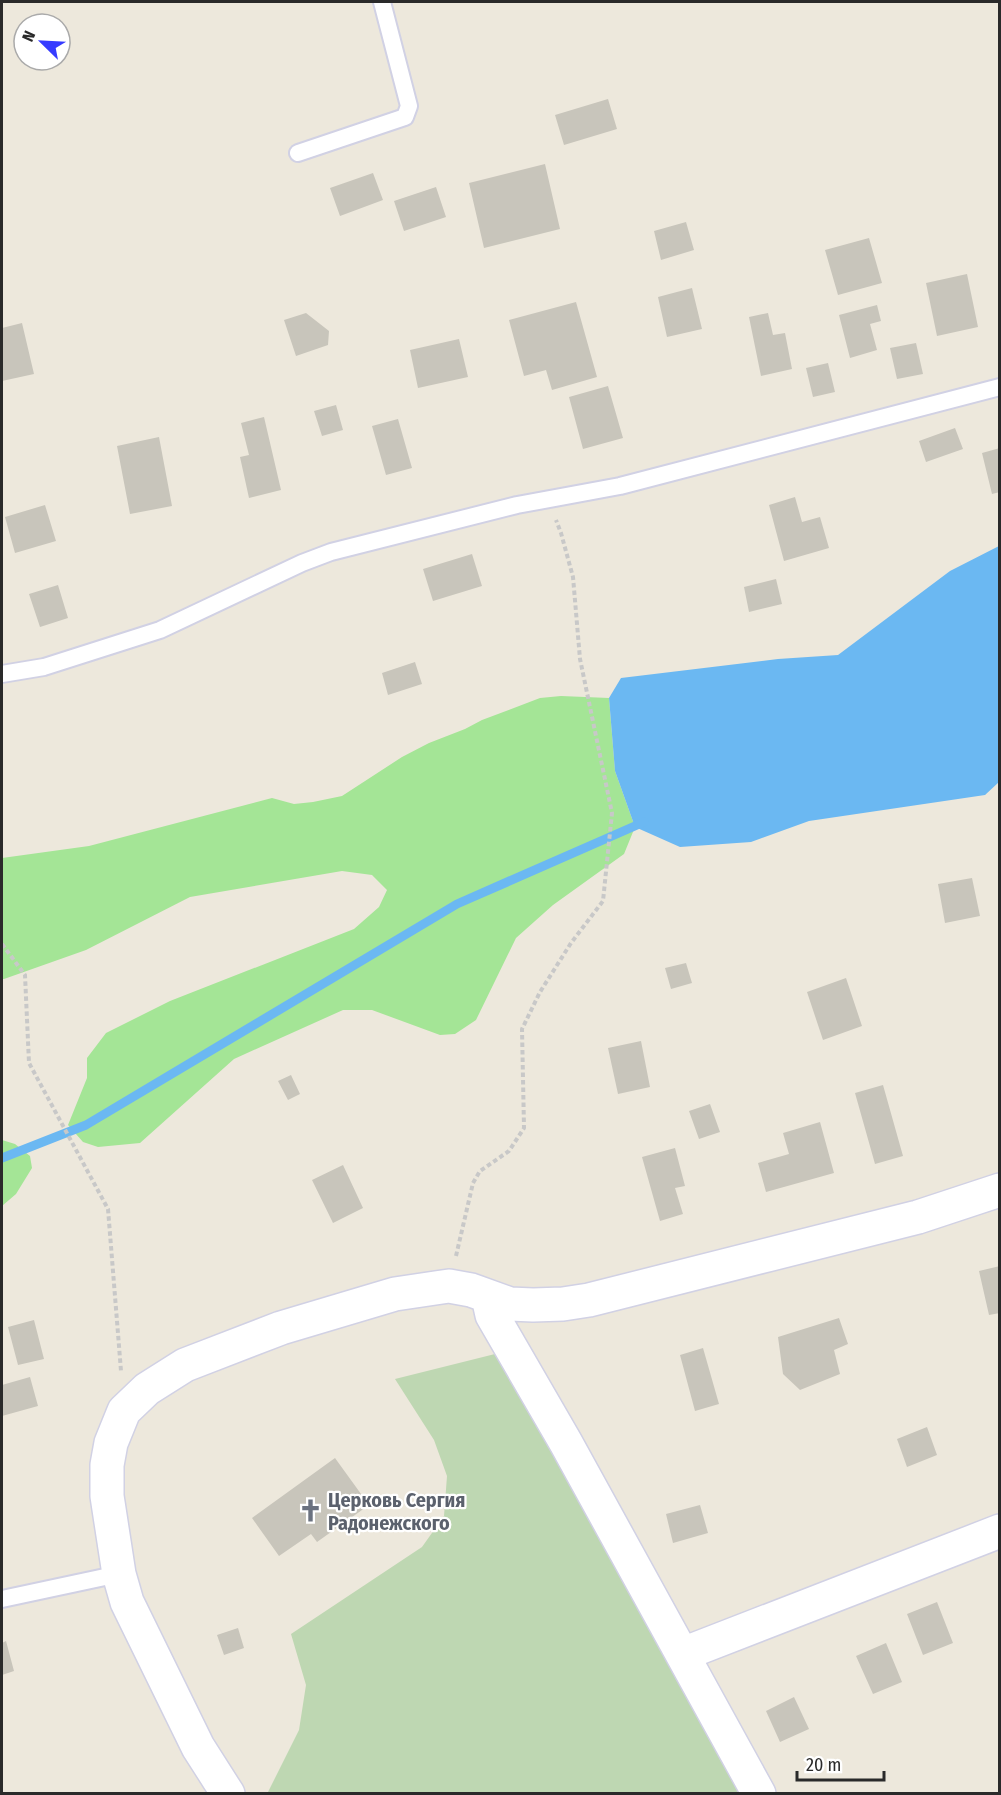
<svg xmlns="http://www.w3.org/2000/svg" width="1001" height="1795" viewBox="0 0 1001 1795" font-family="'Fira Sans Condensed',sans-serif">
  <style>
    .green { fill: #a4e596 }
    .cemetery { fill: #bed7b2 }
    .water { fill: #6bb8f2 }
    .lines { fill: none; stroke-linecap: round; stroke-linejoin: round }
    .stream { stroke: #6bb8f2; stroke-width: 9 }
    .building { fill: #c8c5bb }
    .service-casing { stroke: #d1d1e4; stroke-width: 20 }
    .minor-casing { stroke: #d1d1e4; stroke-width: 36 }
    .path { stroke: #c8c8c8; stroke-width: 4; stroke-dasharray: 4.5 3; stroke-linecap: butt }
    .service { stroke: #fff; stroke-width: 16 }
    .minor { stroke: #fff; stroke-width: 33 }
    .labels { text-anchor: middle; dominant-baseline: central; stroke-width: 4.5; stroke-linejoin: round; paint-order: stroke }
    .worship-label { font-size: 20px; font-weight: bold; fill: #5b616d; stroke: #fff; text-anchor: start }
  </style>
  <rect width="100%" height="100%" fill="#ede8dc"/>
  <!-- green -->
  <path class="green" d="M561,696L609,698L615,771L635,827L624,854L553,905L516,938L476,1020L455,1034L440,1035L372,1010H343L234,1059L140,1143L98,1147L83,1142L68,1125L87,1078V1058L106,1033L170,1001L354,929L379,907L387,890L372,875L342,871L190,897L86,950L4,979H2V858L89,846L272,798L294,804L313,802L342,796L402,757L429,743L465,729L482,720L540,698Z
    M2,1140L15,1144L30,1156L32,1168L16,1194L2,1206Z"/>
  <!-- cemetery -->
  <path class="cemetery" d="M507,1351L751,1793L267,1794L299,1730L306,1685L291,1634L422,1547L444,1516L447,1476L434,1440L395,1379Z"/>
  <!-- water -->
  <path class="water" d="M999,546V782L985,795L809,821L751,842L680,847L635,827L615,771L609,698L621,678L778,659L838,655L950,571Z"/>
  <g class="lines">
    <!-- stream -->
    <path class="stream" d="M2,1158L86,1125L457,904L644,822"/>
  </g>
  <!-- building -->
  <path class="building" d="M608,99L617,129L564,145L555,115Z
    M545,164L560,229L484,248L469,183Z
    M373,173L383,200L340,216L330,188Z
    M436,187L446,217L404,231L394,201Z
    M686,222L694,250L661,260L654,231Z
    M869,238L882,283L838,295L825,250Z
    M967,274L978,327L937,336L926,283Z
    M692,288L702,329L667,337L658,297Z
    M576,302L597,377L552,390L546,370L524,376L509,320Z
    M877,305L881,321L870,324L877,350L850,358L839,315Z
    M306,313L329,331L328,345L296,356L284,320Z
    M768,313L773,335L785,333L792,369L761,376L749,317Z
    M22,323L34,374L2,381V328Z
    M459,339L468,377L418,388L410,350Z
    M916,343L923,374L897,379L890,348Z
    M828,363L835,392L813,397L806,368Z
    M608,386L623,438L583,449L569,397Z
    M336,405L343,430L322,436L314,411Z
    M264,417L281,490L249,498L240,457L249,455L241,423Z
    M398,419L412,468L386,475L372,426Z
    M955,428L963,449L926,462L919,441Z
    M159,437L172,506L130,514L117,446Z
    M1000,448V492L992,494L982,453Z
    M795,497L802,522L820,517L829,548L784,561L769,505Z
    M45,505L56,541L15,553L5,517Z
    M472,554L482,586L433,601L423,569Z
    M776,579L782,604L749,612L744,587Z
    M58,585L68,618L40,627L29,594Z
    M415,662L422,684L388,695L382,673Z
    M972,878L980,916L945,923L938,884Z
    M686,963L692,983L671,989L665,968Z
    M846,978L862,1026L823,1040L807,992Z
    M641,1041L650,1087L618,1094L608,1048Z
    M291,1075L300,1094L288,1100L278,1081Z
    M883,1085L903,1156L875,1164L855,1093Z
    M710,1104L720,1132L699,1139L689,1111Z
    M820,1122L834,1173L766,1192L758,1163L789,1154L783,1133Z
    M675,1148L685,1186L675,1188L683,1214L660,1221L642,1157Z
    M343,1165L363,1208L333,1223L312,1180Z
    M1000,1266V1313L989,1315L979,1271Z
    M839,1318L848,1344L834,1350L840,1374L800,1390L783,1374L778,1337Z
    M34,1320L44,1359L18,1365L8,1327Z
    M703,1348L719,1404L695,1411L680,1355Z
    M30,1377L38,1406L2,1416V1385Z
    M927,1427L937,1455L907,1467L897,1439Z
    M335,1458L369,1505L317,1542L311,1534L279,1556L252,1518Z
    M700,1505L708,1533L673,1543L666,1514Z
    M937,1602L953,1643L923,1655L907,1614Z
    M238,1628L244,1648L224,1655L217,1635Z
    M6,1641L14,1671L2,1675V1643Z
    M886,1643L902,1682L873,1694L856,1656Z
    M794,1697L809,1729L780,1742L766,1711Z"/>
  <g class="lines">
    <defs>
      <path id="service" d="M298,153L405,117L409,106L382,2
        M2,674L44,667L160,630L302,563L331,552L517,505L620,486L1000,387
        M2,1599L119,1574"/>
      <path id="minor" d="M488,1297L492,1315L566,1443L759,1794
        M683,1654L1000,1531
        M228,1794L198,1747L127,1602L119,1574L107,1496V1465L111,1443L124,1411L147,1389L185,1365L281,1328L395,1294L449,1286L471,1290L510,1304L533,1305L563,1304L589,1300L918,1217L1000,1190"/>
    </defs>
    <!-- service casing -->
    <use href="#service" class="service-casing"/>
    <!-- minor casing -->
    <use href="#minor" class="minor-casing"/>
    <!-- path -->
    <path class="path" d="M2,944L25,975L29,1063L108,1209L121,1371
      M456,1256L473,1183L480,1171L509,1151L524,1128L522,1029L540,992L571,943L603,901L612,813L580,659L573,577L561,533L556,520"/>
    <!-- service -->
    <use href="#service" class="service"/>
    <!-- minor -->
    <use href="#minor" class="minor"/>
  </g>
  <!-- icons -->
  <defs>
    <symbol id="church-bare" viewBox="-9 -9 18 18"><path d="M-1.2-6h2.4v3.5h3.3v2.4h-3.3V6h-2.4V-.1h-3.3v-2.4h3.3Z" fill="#6b7280" stroke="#fff" stroke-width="2.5" paint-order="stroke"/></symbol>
  </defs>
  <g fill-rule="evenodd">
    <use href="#church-bare" x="294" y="1494" width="33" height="33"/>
  </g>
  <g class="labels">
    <!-- worship labels -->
    <g class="worship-label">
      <text x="328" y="1500">Церковь Сергия<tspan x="328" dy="23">Радонежского</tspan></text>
    </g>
  </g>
  <!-- border -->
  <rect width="1001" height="1795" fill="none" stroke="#2a2a2a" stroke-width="6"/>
  <!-- north arrow -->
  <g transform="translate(42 42) rotate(294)"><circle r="28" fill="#ffffff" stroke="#aaaaaa" stroke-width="1.5"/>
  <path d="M0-4.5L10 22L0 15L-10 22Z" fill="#363bff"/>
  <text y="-9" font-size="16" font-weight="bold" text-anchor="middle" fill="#2a2a2a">N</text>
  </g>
  <!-- scale -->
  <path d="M797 1771v9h87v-9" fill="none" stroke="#2a2a2a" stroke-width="3"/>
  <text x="806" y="1771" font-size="18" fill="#2a2a2a" stroke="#ffffff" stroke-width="4.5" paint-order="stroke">20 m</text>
</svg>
